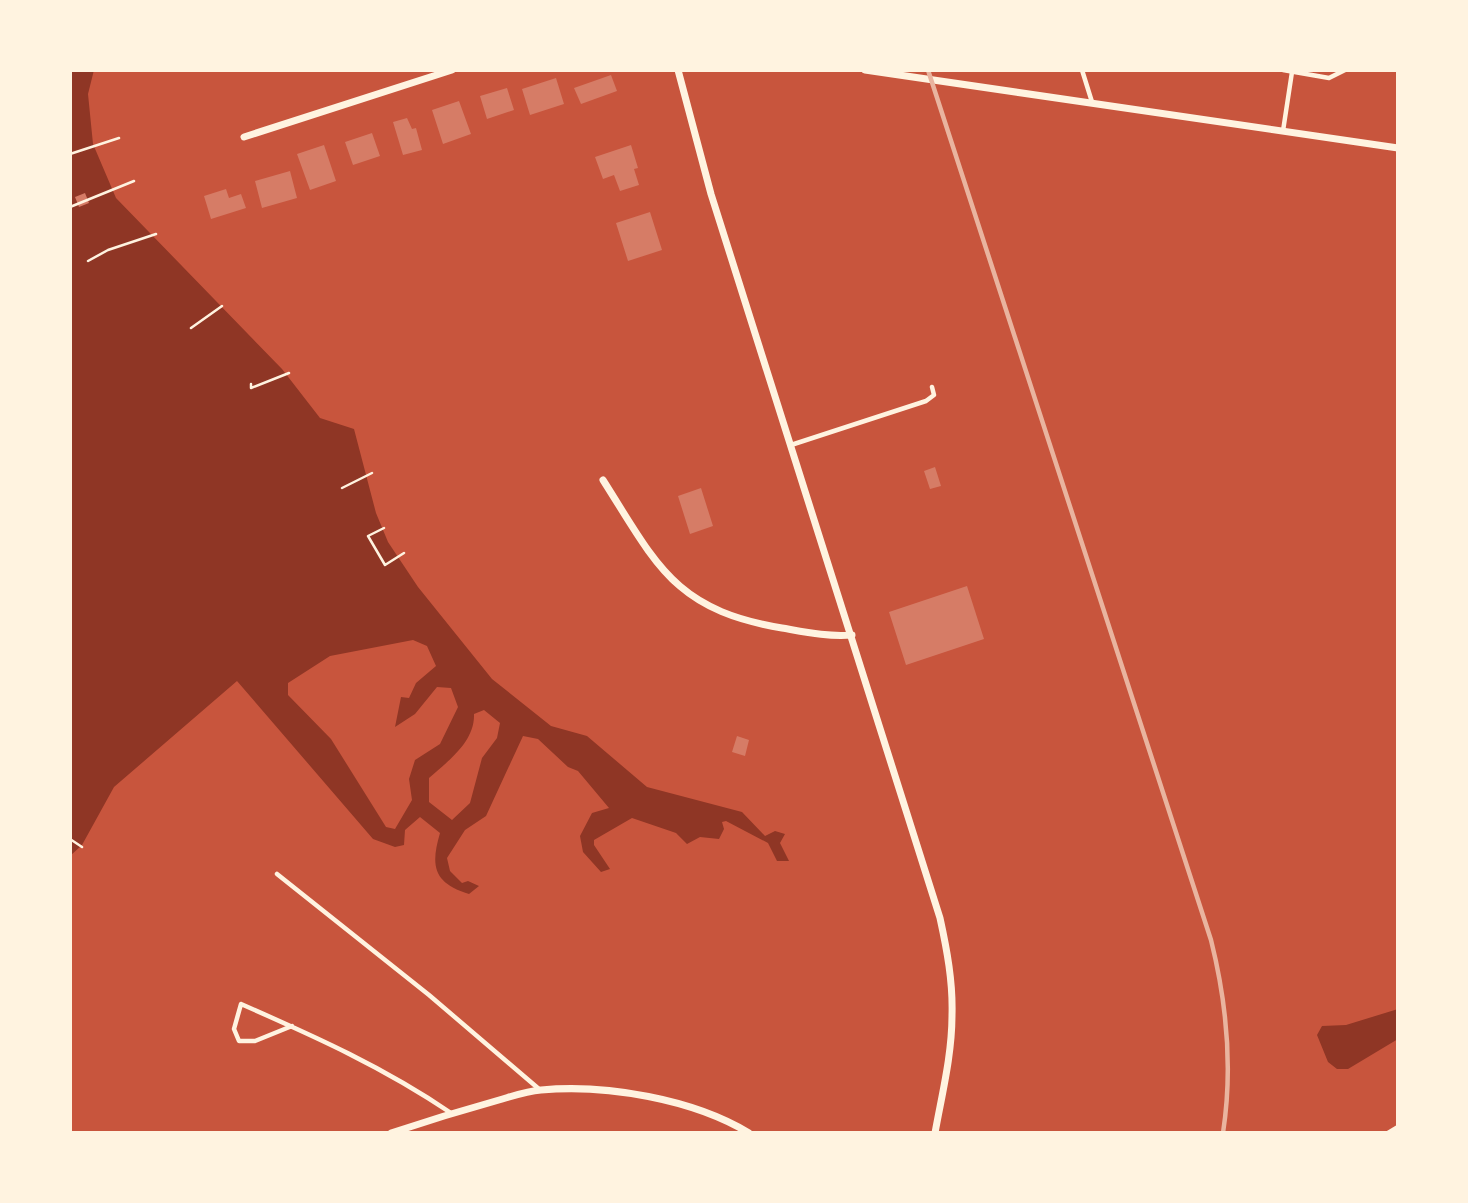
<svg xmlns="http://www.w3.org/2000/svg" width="1468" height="1203" viewBox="0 0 1468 1203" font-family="Ubuntu,sans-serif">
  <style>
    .water { fill: #8f3625; fill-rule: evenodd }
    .building { fill: #d67c66 }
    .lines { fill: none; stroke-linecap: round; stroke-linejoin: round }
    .path { stroke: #fff3e0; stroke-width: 2.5 }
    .service { stroke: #fff3e0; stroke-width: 4.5 }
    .minor { stroke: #fff3e0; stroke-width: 7 }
    .rail { stroke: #e9b49f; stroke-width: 4.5 }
  </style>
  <rect width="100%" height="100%" fill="#c8553d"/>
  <!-- water -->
  <path class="water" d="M70,70H94L88,94L93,144L116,198L282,369L320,418L354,429L376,513L388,542L418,587L492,679L551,726L587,736L647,787L742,812L765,836L775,831L785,834L780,843L789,861H777L768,843L726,821L722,822L724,829L719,839L700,837L687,844L676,833L632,818L594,840V845L610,869L601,872L583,852L580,836L592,813L609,808L578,771L568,767L538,739L523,736L486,816L465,830L447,858L450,871L462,883L468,881L479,886L469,894C434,883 430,867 440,833L420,817L405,830L404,845L395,847L373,839L237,681L114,787L82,845L70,856ZM413,640L427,646L436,666L416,683L409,698L401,697L395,727L415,714L437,687L451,688L458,707L440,744L415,760L409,779L412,800L395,829L386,827L331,739L288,695V683L330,656ZM484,710L500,723L497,738L482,758L470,803L452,820L429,802V778C448,761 475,742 474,714Z
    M1398,1009V1039L1348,1069H1337L1328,1062L1317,1035L1322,1026L1346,1025Z"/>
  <!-- building -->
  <path class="building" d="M611,75L617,91L581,104L574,88Z
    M556,78L564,104L530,115L522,89Z
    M507,88L514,110L487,119L480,96Z
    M459,101L471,134L443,144L432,110Z
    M407,118L412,129L416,128L422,150L403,155L393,122Z
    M372,133L380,156L353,165L345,142Z
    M324,145L336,181L310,190L297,154Z
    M631,145L638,168L634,169L639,185L620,191L614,175L603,179L595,157Z
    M290,171L297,198L262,208L255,181Z
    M226,189L229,198L241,194L246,208L211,219L204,196Z
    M85,193L89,203L79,207L75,197Z
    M650,212L662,250L628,261L616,223Z
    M935,467L941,486L930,489L924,471Z
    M701,488L713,526L690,534L678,496Z
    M967,586L984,639L906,665L889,612Z
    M737,736L749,740L745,756L732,752Z"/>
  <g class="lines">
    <!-- path -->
    <path class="path" d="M70,154L119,138
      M70,207L134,181
      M88,261L108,250L156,234
      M191,328L222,306
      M251,384V388L289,373
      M342,488L372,473
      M384,528L368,536L385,565L404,553
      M70,839L82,847"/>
    <!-- service -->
    <path class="service" d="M1082,70L1092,102
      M1283,70L1329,78L1345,70
      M1283,131L1292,72
      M791,445L926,401L934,395L932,387
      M277,874L429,995L539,1089
      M292,1026L255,1041H239L234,1029L241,1004C316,1037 383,1067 451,1113
      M1388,1133L1398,1127"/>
    <!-- minor -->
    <path class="minor" d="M678,70L711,194L940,918C947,950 953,982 952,1015C952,1055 942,1094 935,1133
      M865,70L1398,148
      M244,137L452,70
      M603,480C657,565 674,610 782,628C805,632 828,637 852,635
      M391,1133C427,1121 463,1110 499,1100C513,1096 527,1091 541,1090C606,1084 693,1099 749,1133"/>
    <!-- rail -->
    <path class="rail" d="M928,70L1211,940C1227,1004 1233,1068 1223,1133"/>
  </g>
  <!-- border -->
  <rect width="1468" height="1203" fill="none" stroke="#fff3e0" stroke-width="144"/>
</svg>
